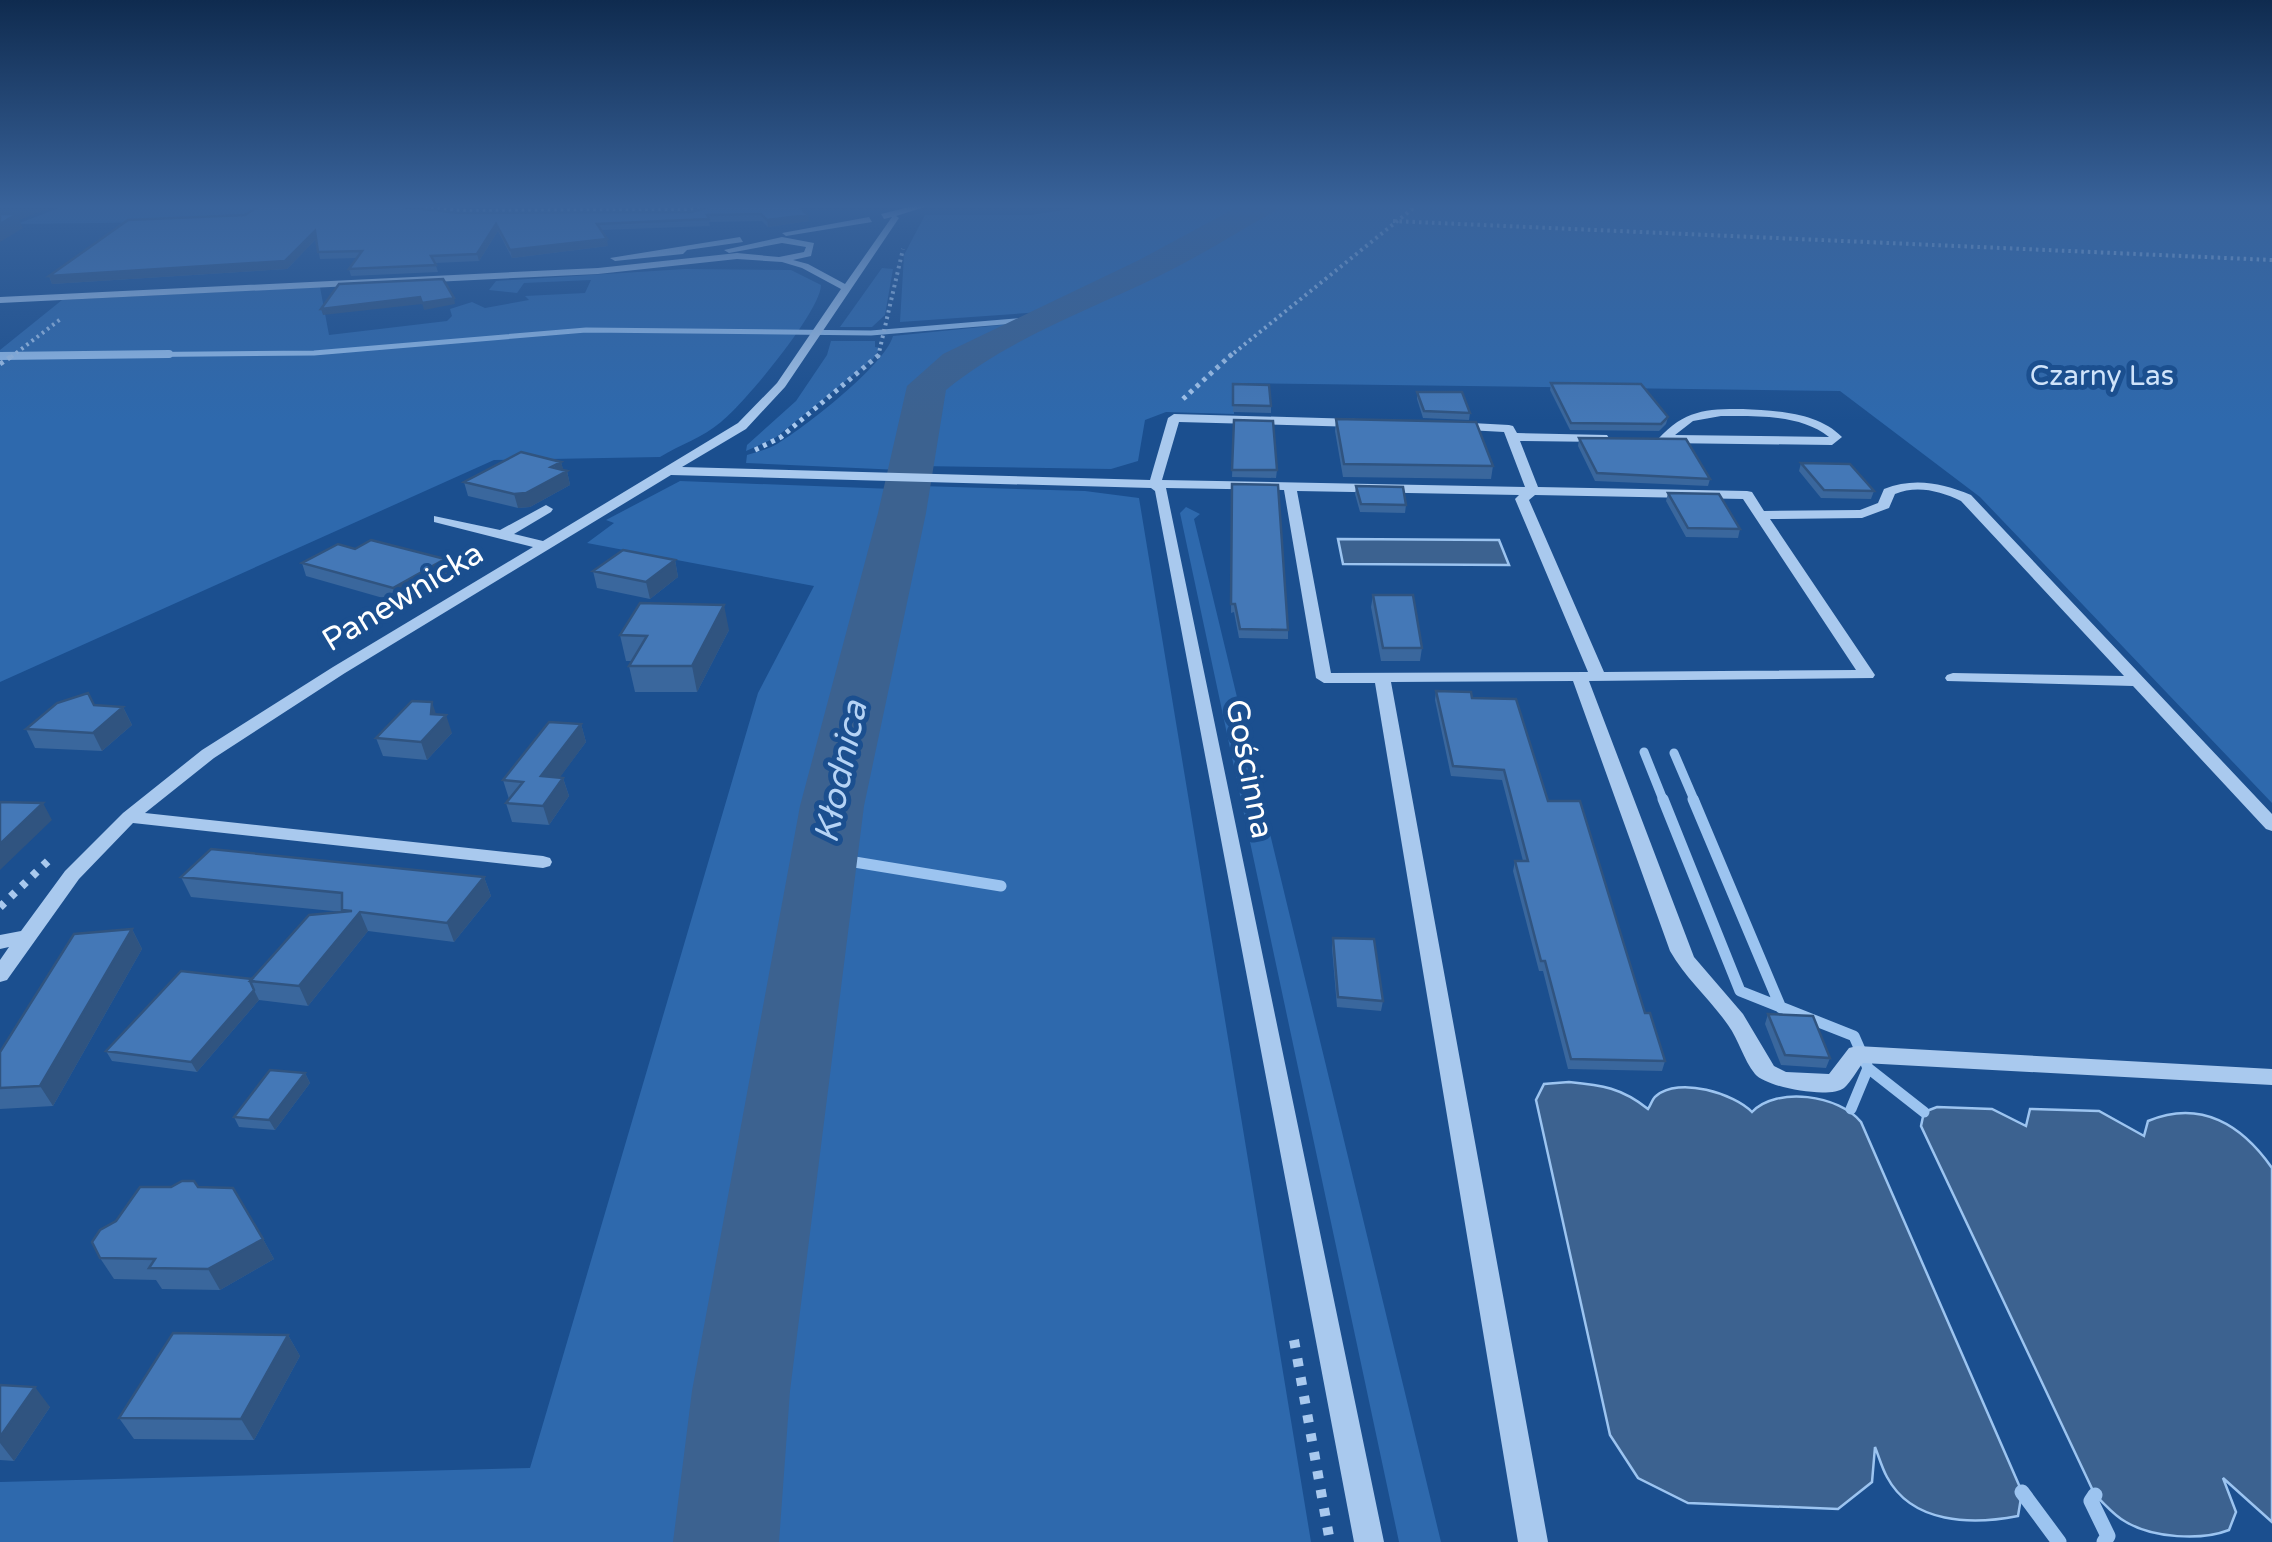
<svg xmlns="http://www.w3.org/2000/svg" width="2272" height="1542" viewBox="0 0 2272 1542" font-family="'Varela Round',sans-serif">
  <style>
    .green { fill: #2e69ad }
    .water { fill: #3c6290; stroke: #9cc4f0; stroke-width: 2.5 }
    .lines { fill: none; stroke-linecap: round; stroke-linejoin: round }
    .stream-far4 { stroke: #9cc4f0; stroke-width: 5 }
    .stream-far3 { stroke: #9cc4f0; stroke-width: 8 }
    .stream-far2 { stroke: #9cc4f0; stroke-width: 9 }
    .stream-far1 { stroke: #9cc4f0; stroke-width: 11 }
    .stream { stroke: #9cc4f0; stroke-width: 15 }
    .river { fill: #3c6290; fill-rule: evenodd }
    .path-far3 { stroke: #a9c9ee; stroke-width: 4; stroke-dasharray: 2.5 4; stroke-linecap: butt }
    .path-far2 { stroke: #a9c9ee; stroke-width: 5; stroke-dasharray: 4 5; stroke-linecap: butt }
    .path-far1 { stroke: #a9c9ee; stroke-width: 8; stroke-dasharray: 6 9; stroke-linecap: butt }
    .path { stroke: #a9c9ee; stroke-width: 10; stroke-dasharray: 8 11; stroke-linecap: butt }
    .minor { fill: #a9c9ee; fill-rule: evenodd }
    .wall { fill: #3a679d }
    .shaded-wall { fill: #305480 }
    .building { fill: #4478b7; stroke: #305480; stroke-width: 2.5 }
    .labels { text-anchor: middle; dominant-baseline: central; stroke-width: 10; stroke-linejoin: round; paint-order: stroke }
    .far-park-label { font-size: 28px; fill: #cfe3fa; stroke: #1b4f8f }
    .street-label { font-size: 32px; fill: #fff; stroke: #1b4f8f }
    .water-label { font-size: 35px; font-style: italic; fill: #b5d3f5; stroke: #1b4f8f }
  </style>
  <rect width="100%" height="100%" fill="#1b4f8f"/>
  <!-- green -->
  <path class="green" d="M67,205H272L254,221L17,224Z
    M1094,205H1257L1241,217L1042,312L900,322L904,255L925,215H1032Z
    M1269,205H2272V803L1980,497L1840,391L1234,383V414L1166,412L1145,420L1138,461L1111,469L919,466L935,387L964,362L1043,320L1148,272Z
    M882,268L893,269L885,315L872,327H840Z
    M685,269L791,270L821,285C821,311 744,404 721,422C702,438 681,444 660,457L494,460L0,682V350L62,300L320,287L329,335L447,321L452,316L450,309L472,302L485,308L529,300L525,296L585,293L591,280L524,283L517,293L489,290L496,281Z
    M1021,323L948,361L916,392L900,470L746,463L747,455C757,452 769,449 777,444C805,427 885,365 893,336Z
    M831,341H875V347L880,348L873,359L775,438L746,451L747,445L796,401L827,355Z
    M680,481L894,489L812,820L720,1396L701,1542H0V1482L530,1468L758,693L814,586L587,543L614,523L606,520Z
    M921,486L1085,491L1139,498L1311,1542H743L845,802Z
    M1186,507L1200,514L1194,519L1441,1542H1399L1180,513Z"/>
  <!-- water -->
  <path class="water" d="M1338,539L1499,540L1509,565L1343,564Z
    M1569,1082C1602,1085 1622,1088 1648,1109C1651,1105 1652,1099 1656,1096C1679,1076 1735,1094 1752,1112C1777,1086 1839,1095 1861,1122L2022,1492L2018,1516C1972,1525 1912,1524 1887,1477C1882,1468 1879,1457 1875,1447L1872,1482L1838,1509L1688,1503L1638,1478L1610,1435L1536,1100L1544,1084Z
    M1937,1107L1992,1109L2026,1126L2030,1109L2099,1111L2144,1136L2148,1121C2201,1099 2242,1125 2272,1168V1522L2223,1478L2236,1512L2229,1530C2201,1541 2153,1538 2126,1522C2114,1516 2105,1504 2095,1495L1921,1126L1924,1112Z"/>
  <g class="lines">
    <!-- stream-far4 -->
    <path class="stream-far4" d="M0,356L314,353L586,330L871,333L1038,319"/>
    <!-- stream-far3 -->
    <path class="stream-far3" d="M0,356L169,354"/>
    <!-- stream-far2 -->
    <path class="stream-far2" d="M1644,752L1664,802
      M1674,753L1695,802"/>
    <!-- stream-far1 -->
    <path class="stream-far1" d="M1663,799L1740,991L1854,1036L1868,1068L1924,1112
      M1693,799L1781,1008
      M824,857L1001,886
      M1851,1109L1868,1068"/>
    <!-- stream -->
    <path class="stream" d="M2022,1492L2059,1542
      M2095,1495L2091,1501L2108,1536L2104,1542"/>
    <!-- river -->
    <path class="river" d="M1241,205H1279L1275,211C1236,233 1198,257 1159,276C1087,311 1008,339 946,390L926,513L864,806L790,1391L779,1542H673L692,1391L800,806L878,513L907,386L943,354L1139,260Z"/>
    <!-- path-far3 -->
    <path class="path-far3" d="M392,205L465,211L684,210L711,205
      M1393,221L2272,260
      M11,357L62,318
      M878,357L903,249
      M1229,357L1417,205"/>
    <!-- path-far2 -->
    <path class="path-far2" d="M0,364L15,354
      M1183,399L1232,354
      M755,450L781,437L880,354"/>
    <!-- path-far1 -->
    <path class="path-far1" d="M0,907L48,861"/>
    <!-- path -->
    <path class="path" d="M1294,1340L1330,1542"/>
    <!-- minor -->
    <path class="minor" d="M917,205H931L896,216L899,218L785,387L746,429L682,467L1150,480L1168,418L1174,414L1357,419L1363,423L1357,427L1179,422L1162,480L1525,487L1504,432L1449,429V423L1453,422L1509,425L1513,426L1517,433L1607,435L1609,438L1603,442L1520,441L1538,487L1747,491L1752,492L1764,511L1860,510L1878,503L1884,489C1914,477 1942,483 1971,495L2272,814V831L2266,829L2133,686L1947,681L1945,678L1947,675L1953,673L2124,676L1961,501C1940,491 1917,485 1895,494L1889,508L1862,518L1770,519L1875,675L1873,678L1589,681L1694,957L1743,1014L1774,1066L1786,1072L1829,1074L1849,1048L1857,1046L2272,1069V1085L1863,1063C1857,1070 1851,1082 1844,1088C1830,1099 1767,1088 1755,1074C1743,1059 1739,1040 1728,1025C1710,999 1686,979 1670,951L1573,681L1391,682L1548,1542H1518L1375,683H1324L1316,678L1284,490L1166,488L1384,1542H1354L1155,491L1151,488L671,475L345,673L214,758L145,813L543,856L550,858L552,862L550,866L543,868L133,823L79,879L7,980L0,982V960L9,947L0,949V935L21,931L65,871L123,813L202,750L333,667L533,547L434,522V516L500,530L546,505L553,509L551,512L514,534L543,541L738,423L777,383L841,289L802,268L782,262L737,259L598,274L0,303V297L598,268L737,253L779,257L804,252L806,247L782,243L729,253L724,250L782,237L814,243L811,256L793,260L808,264L845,284L892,217L884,219L881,214ZM1297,491L1519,495L1515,499L1588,672L1331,673ZM1535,495L1743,499L1856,670L1604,672L1529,500Z
      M869,217L872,222L786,236L782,233Z
      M740,237L743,242L687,250L683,254L615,261L610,258Z
      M1743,409C1776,411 1817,412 1842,437L1832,445L1664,443L1658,439C1685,410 1705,409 1743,409ZM1721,416C1756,416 1801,414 1829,437L1675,435L1693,421Z"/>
  </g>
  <!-- wall -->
  <path class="wall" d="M437,205H534L461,206Z
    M715,205L809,221L768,227L762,221L709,222L710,226L601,230L608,246L512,258L498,231L479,261L435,263L438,272L351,276L349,269L357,258L320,259L316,239L287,269L52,284L49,276L459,213L692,212Z
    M1551,383L1668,417L1666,424L1659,431L1570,430L1550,390Z
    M1233,384L1271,406V413L1233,412Z
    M1417,392L1470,413L1469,420L1423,418L1417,399Z
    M1336,419L1493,466L1491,479L1343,477L1335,431Z
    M1234,420L1277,470L1276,478L1232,477Z
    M1579,438L1710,479L1708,486L1595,481L1578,446Z
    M561,462L563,470L567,471L570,485L530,507L518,508L468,496L464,482Z
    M1801,463L1874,491L1871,499L1821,498L1799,471Z
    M1232,484L1288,630V639L1239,638L1234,612L1231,613Z
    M1356,486L1406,505L1405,513L1360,512L1355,494Z
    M1668,493L1740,529L1738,538L1686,537L1666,501Z
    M355,549L445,559L449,572L397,602L306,576L302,563Z
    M675,560L678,577L650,599L597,588L593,571Z
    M1373,595L1422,648L1420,661H1381L1371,607Z
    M729,630L697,692H635L629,666L632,661H626L620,635Z
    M1436,691L1472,698L1548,801L1665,1061L1662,1071L1568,1069L1543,971H1539L1513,871L1515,861H1523L1502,780L1451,776L1435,700Z
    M94,705L123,707L132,725L102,751L35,748L26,729Z
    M581,724L586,742L559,778H563L569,796L549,825L512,822L506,803L509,799L503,780Z
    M452,733L427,760L383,756L376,738Z
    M181,877H484L491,896L454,942L368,931L308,1006L259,1000L197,1072L112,1061L106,1051L252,979L343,912L191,897Z
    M132,929L142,949L53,1106L0,1109V1052Z
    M1333,938L1383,1001L1381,1011L1337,1007L1332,948Z
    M1768,1014L1830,1058L1826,1068L1781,1065L1765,1024Z
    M305,1073L310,1083L275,1130L239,1127L234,1117Z
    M198,1187L263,1239L274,1259L220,1290L162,1289L156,1280L114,1279L100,1258Z
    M288,1335L300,1356L254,1440L134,1439L119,1418Z
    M0,1385L50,1407L14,1461L0,1460Z"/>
  <!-- shaded-wall -->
  <path class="shaded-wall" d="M16,205H58L19,220L23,228L0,242V211Z
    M808,215L809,221L768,227L767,220Z
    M496,224L498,231L479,261L477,254Z
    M315,231L317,238L287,269L52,284L49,276Z
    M607,239L608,246L512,258L510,250Z
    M420,297L422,304L323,315L321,309Z
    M454,298L455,304L424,310L422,303Z
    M561,462L564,472L567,471L570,485L530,507L518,508L514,494Z
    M445,559L449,572L397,602L393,588Z
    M675,560L678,577L650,599L646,582Z
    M724,605L729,630L697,692L692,666Z
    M432,702L438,720L446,715L452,733L427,760L421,742L431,714Z
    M123,707L132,725L102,751L93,733Z
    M581,724L586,742L547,795L541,776Z
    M563,778L569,796L549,825L543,806Z
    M43,803L52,820L0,870V844Z
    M484,877L491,896L454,942L447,923Z
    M360,912L368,931L308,1006L299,986Z
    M132,929L142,949L53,1106L40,1086Z
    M254,990L259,1000L197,1072L191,1062Z
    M305,1073L310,1083L275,1130L269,1120Z
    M263,1239L274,1259L220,1290L208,1269Z
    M288,1335L300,1356L254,1440L241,1419Z
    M35,1387L50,1407L14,1461L0,1443V1437Z"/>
  <!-- building -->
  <path class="building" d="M0,205H16L0,211Z
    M261,205H384L459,213L692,212L715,205H798L808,215L767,220L761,214L707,215L709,219L597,224L607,239L510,250L496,224L477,254L431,256L436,265L349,269L362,251L318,252L315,231L285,261L49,276L128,220L245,215Z
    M0,214H17L0,224Z
    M443,279L454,298L422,303L420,297L321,309L339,284Z
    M1551,383L1641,384L1668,417L1661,424L1571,423Z
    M1233,384L1269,385L1271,406L1233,405Z
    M1417,392H1462L1470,413L1424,411Z
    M1336,419L1476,422L1493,466L1344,464Z
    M1234,420L1273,421L1277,470H1232Z
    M1579,438L1686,439L1710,479L1597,473Z
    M521,452L561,462L551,467L567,471L526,493L514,494L464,482Z
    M1801,463L1850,464L1874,491L1824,490Z
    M1232,484L1278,485L1288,630L1240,629L1235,604H1231Z
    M1356,486L1403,487L1406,505L1361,504Z
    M1668,493L1719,494L1740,529L1688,528Z
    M371,540L445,559L393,588L302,563L338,544L355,549Z
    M623,550L675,560L646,582L593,571Z
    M1373,595H1413L1422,648H1383Z
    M640,603L724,605L692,666H629L647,636L620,635Z
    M1436,691L1471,692L1472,698L1516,699L1548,801H1580L1645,1013H1650L1665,1061L1571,1059L1545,961H1541L1515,861H1528L1504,770L1453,766Z
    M88,693L94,705L123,707L93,733L26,729L57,703Z
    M412,701L432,702L431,714L446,715L421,742L376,738Z
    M549,722L581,724L541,776L563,778L543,806L506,803L523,782L503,780Z
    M0,802L43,803L0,844Z
    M211,849L484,877L447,923L360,912L299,986L250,981L309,915L352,911L342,910V893L181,877Z
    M132,929L40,1086L0,1088V1052L74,934Z
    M1333,938L1374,939L1383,1001L1338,997Z
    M181,971L252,979L250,981L254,990L191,1062L106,1051Z
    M1768,1014L1813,1016L1830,1058L1785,1055Z
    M270,1070L305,1073L269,1120L234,1117Z
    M182,1181H194L198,1187L233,1188L263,1239L208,1269L149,1268L155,1259L100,1258L92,1242L100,1230L116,1221L140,1187H171Z
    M173,1333L288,1335L241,1419L119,1418Z
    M0,1385L35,1387L0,1437Z"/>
  <!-- sky -->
  <linearGradient id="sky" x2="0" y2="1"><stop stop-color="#0f2b4f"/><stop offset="0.49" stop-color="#39639b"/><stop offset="1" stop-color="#39639b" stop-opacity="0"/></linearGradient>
  <rect width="2272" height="421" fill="url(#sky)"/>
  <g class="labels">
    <!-- far-park labels -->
    <g class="far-park-label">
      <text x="2102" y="376">Czarny Las</text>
    </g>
    <!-- street labels -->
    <g class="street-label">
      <text transform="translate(403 597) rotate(-31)">Panewnicka</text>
      <text transform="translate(1249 769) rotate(79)">Gościnna</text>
    </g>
    <!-- water labels -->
    <g class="water-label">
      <text transform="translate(841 772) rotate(-78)">Kłodnica</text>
    </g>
  </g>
</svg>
